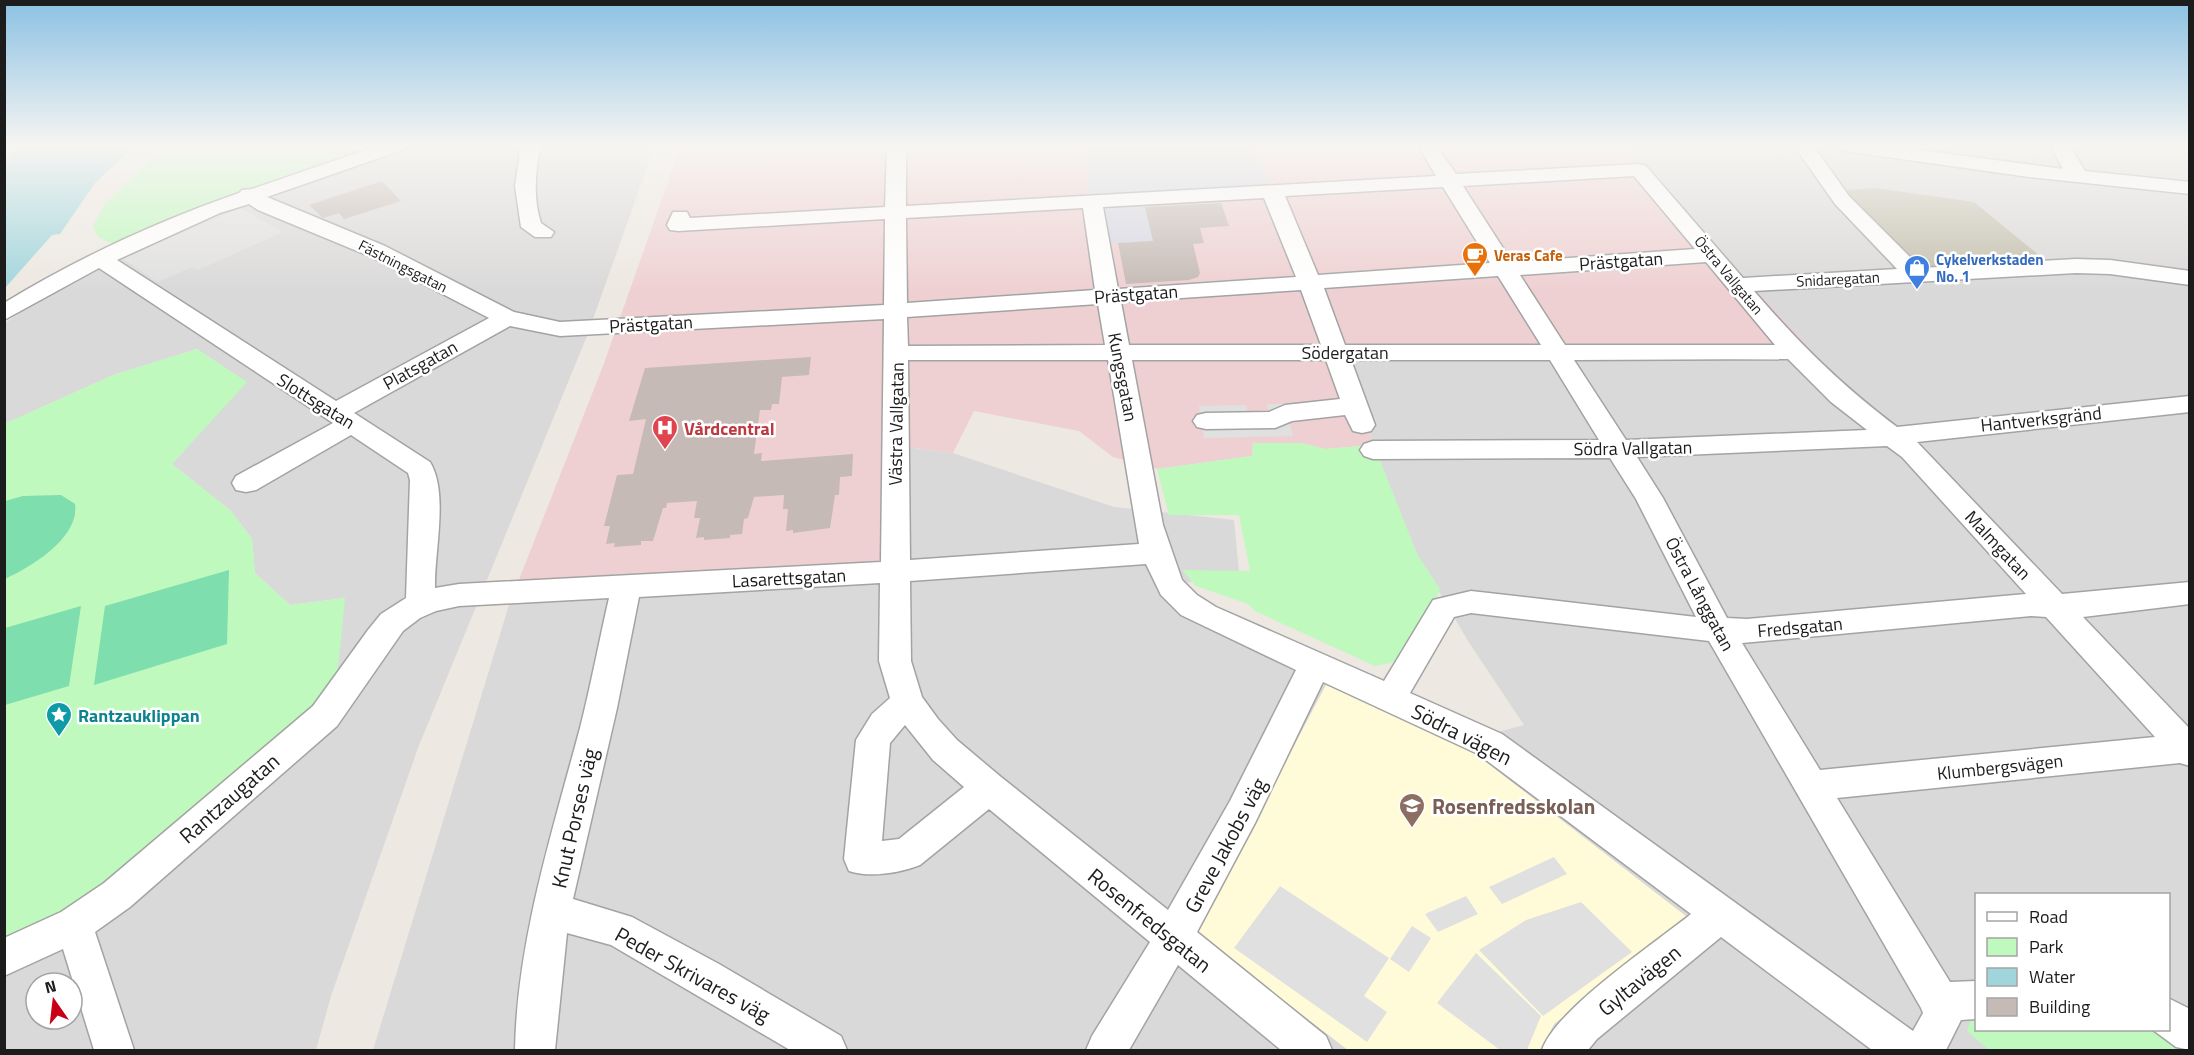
<svg xmlns="http://www.w3.org/2000/svg" width="2194" height="1055" viewBox="0 0 2194 1055" font-family="'Titillium Web',sans-serif">
  <style>
    .residential { fill: #dad9d9; fill-rule: evenodd }
    .commercial { fill: #efd0d2 }
    .education { fill: #fffbd9 }
    .construction { fill: #c2bfad }
    .park { fill: #bff9bd }
    .pitch { fill: #7edeae }
    .parking { fill: #e0e0e0 }
    .plaza { fill: #d6d7e3 }
    .water { fill: #a1d5dc }
    .building { fill: #c5bab5 }
    .lines { fill: none; stroke-linecap: round; stroke-linejoin: round }
    .minor-casing { stroke: #a3a3a3; stroke-width: 3 }
    .minor { fill: #fff; fill-rule: evenodd }
    .labels { text-anchor: middle; dominant-baseline: central; stroke-width: 5; stroke-linejoin: round; paint-order: stroke }
    .far-food-label { font-size: 15px; font-weight: bold; fill: #c56008; stroke: #fff; text-anchor: start }
    .far-shop-label { font-size: 15px; font-weight: bold; fill: #366cbe; stroke: #fff; text-anchor: start }
    .far-street-label { font-size: 15px; fill: #1c1c1c; stroke: #fff }
    .street-label { font-size: 18px; fill: #1c1c1c; stroke: #fff }
    .health-label { font-size: 18px; font-weight: bold; fill: #be3a42; stroke: #fff; text-anchor: start }
    .culture-label { font-size: 18px; font-weight: bold; fill: #0d838f; stroke: #fff; text-anchor: start }
    .near-street-label { font-size: 21px; fill: #1c1c1c; stroke: #fff }
    .near-education-label { font-size: 21px; font-weight: bold; fill: #785e54; stroke: #fff; text-anchor: start }
  </style>
  <rect width="100%" height="100%" fill="#ede8e1"/>
  <!-- residential -->
  <path class="residential" d="M377,145H655L587,336L418,748L331,996L316,1050H5V938L97,895L344,598L290,605L255,573L252,539L231,511L172,464L246,382L197,349L113,375L5,424L4,324L61,283L124,255L113,244L236,193ZM36,983H72V1019H36Z
    M1624,145H2189V1050H1541L1554,1024L1687,917L1460,742L1524,725L1468,641L1417,554L1382,468L1344,356L1813,353ZM1976,894H2168V1030H1976Z
    M899,446L953,453L1114,507L1234,520L1239,572L1155,589L1178,611L1326,685L1196,933L1348,1050H373L509,605L901,580Z"/>
  <!-- commercial -->
  <path class="commercial" d="M681,145H1624L1814,353L1771,358L1344,357L1374,445L1325,449L1301,443H1253L1252,456L1157,469L1113,457L1079,431L974,411L953,453L900,446L901,580L509,605L603,366Z"/>
  <!-- education -->
  <path class="education" d="M1326,685L1460,742L1687,917L1554,1024L1541,1050H1348L1196,933Z"/>
  <!-- construction -->
  <path class="construction" d="M1875,188L1974,202L2046,261L1920,269L1863,219L1846,190Z"/>
  <!-- park -->
  <path class="park" d="M166,145H377L236,193L113,244L98,237L93,226L104,205Z
    M197,349L247,382L172,464L231,511L252,539L255,573L290,605L345,598L336,687L97,895L5,938L4,424L113,375Z
    M1253,443H1301L1325,449L1374,445L1417,554L1440,589L1430,614L1402,655L1391,663L1375,666L1255,611L1248,604L1196,586L1182,570L1250,571L1239,515H1169L1157,469L1252,456Z
    M1976,1016V1030H2165L2189,1050H1989L1967,1031L1972,1017Z"/>
  <!-- pitch -->
  <path class="pitch" d="M61,495L75,504C80,538 31,567 5,579V501L23,496Z
    M229,570L227,644L94,685L105,606Z
    M81,606L69,686L5,705V628Z"/>
  <!-- parking -->
  <path class="parking" d="M240,208L283,232L198,270L192,267L157,282L122,258Z
    M1267,404H1285L1293,436L1204,438L1199,406L1246,405L1250,424L1271,423Z
    M1554,857L1567,874L1502,904L1489,887Z
    M1280,886L1389,958L1364,996L1387,1012L1367,1042L1234,948Z
    M1466,896L1478,914L1438,932L1425,914Z
    M1581,902L1632,952L1543,1016L1479,950L1526,920Z
    M1412,926L1431,938L1409,972L1390,959Z
    M1476,953L1541,1016L1527,1050H1500L1437,1003Z"/>
  <!-- plaza -->
  <path class="plaza" d="M1082,145H1253L1272,191L1144,202L1151,230L1190,239L1099,244Z"/>
  <!-- water -->
  <path class="water" d="M19,145H135L95,183L60,234L52,235L5,288V160Z"/>
  <!-- building -->
  <path class="building" d="M382,181L401,201L344,219L339,213L323,218L309,205Z
    M1221,203L1229,226L1200,228L1204,243L1193,244L1200,273L1198,277L1189,280L1126,284L1118,243L1153,241L1145,207Z
    M811,357L809,375L782,377L779,404H772L771,410H760L754,454L762,453L761,461L853,454L852,476L840,477L839,495H835L830,528L793,533V530L786,531L788,509H783L784,495L754,497L748,518L744,519L742,534L730,535V538L704,540V537L696,538L700,518H694L697,501L667,503L666,508H663L653,541H641V545L614,547L615,543L606,544L610,526H604L617,475L633,474L646,419L629,421L645,368Z"/>
  <g class="lines">
    <defs>
      <path id="minor" d="M380,145H408L405,149L267,197L385,246L514,312L560,322L884,305L885,219L678,231L670,230L667,225L673,212H687L690,218L885,207L887,145H906V206L1436,176L1418,145H1436L1456,174L1639,164L1646,166L1743,278L1897,269L1835,204L1795,147L1797,145H1813L1849,196L1921,268L2076,259L2110,260L2190,271V285L2110,274L2076,273L1754,291C1801,345 1840,384 1897,427L2190,396V412L1917,442L2062,594L2190,582V604L2083,617L2190,729V766L2180,763L1837,798L1950,982L1976,981V1019L1961,1020L1946,1050H1872L1721,937L1597,1039L1588,1050H1542C1555,1010 1655,943 1691,914L1478,754L1323,682L1255,823L1197,932L1326,1036L1332,1050H1281L1178,965L1129,1050H1086L1092,1036L1150,942L989,809L920,865C899,873 870,878 849,871L844,859L856,740L872,714L890,698L879,661L880,583L639,597L617,708L573,899L632,917L719,964L841,1036L847,1050H790L611,945L567,933L555,1050H515C517,941 552,833 580,728C591,685 599,641 609,598L459,606L436,611L420,618L403,631L337,726L130,907L95,932L134,1050H94L63,949L4,976V938L61,912L104,883L313,706L368,630L381,614L406,598L410,480L408,473L351,435L256,490L246,492L236,490L232,483L236,476L333,423L99,268L4,320V303C78,258 158,221 239,193L242,190L252,189ZM1634,176L1695,249L1512,262L1463,186ZM1443,187L1490,263L1318,275L1285,196ZM1264,198L1296,277L1118,289L1103,207ZM249,204L258,210L369,256L489,318L336,401L117,260L220,213ZM1083,208L1095,290L907,303L906,218ZM1706,262L1775,345H1565L1520,275ZM1498,276L1541,345H1345L1324,288ZM1301,290L1321,345H1129L1121,302ZM1098,304L1105,345L908,346L907,317ZM884,319L881,562L459,584L435,588C434,552 449,493 430,462L354,413L510,326L560,336ZM1788,359L1831,402L1867,430L1626,440L1574,360ZM908,360H1108L1139,544L910,560ZM1132,360H1326L1340,399L1285,405L1269,412L1206,413L1197,415L1193,421L1197,427L1206,429L1275,428L1292,421L1345,415L1353,431L1362,433L1371,431L1375,425L1351,360H1550L1599,440L1373,441L1364,444L1360,450L1364,456L1373,459L1610,458L1636,499L1696,617L1471,591L1433,600L1384,681L1216,607L1197,595L1182,580L1163,525ZM1887,446L1902,457L2026,594L1747,619L1727,618L1663,498L1637,457ZM1146,564L1161,595L1181,615L1296,670L1230,801L1168,910L1001,777L957,740L938,719L922,697L911,661L910,581ZM1471,613L1709,641L1921,1008L1923,1013L1913,1031L1502,734L1410,693L1454,617ZM2031,616L2046,617L2155,737L1820,770L1742,643ZM905,725L933,760L964,787L899,839L882,841L890,743Z
        M521,145H541C535,171 533,198 541,223L554,232L551,237H535L521,227L515,186Z
        M1835,145H1883L2063,169L2050,145H2069L2085,171L2190,182V194L2029,177L1845,151Z
        M2168,998L2190,1009V1050L2176,1047L2153,1030H2168Z"/>
    </defs>
    <!-- minor casing -->
    <use href="#minor" class="minor-casing"/>
    <!-- minor -->
    <use href="#minor" class="minor"/>
  </g>
  <!-- sky -->
  <linearGradient id="sky" x2="0" y2="1"><stop stop-color="#8bc1e3"/><stop offset="0.5" stop-color="#f7f5f2"/><stop offset="1" stop-color="#f7f5f2" stop-opacity="0"/></linearGradient>
  <rect width="2194" height="292" fill="url(#sky)"/>
  <!-- icons -->
  <defs>
    <symbol id="cafe-pin" viewBox="-11 -11 22 30"><path d="M0 17L-7.5 6A9.5 9.5 0 1 1 7.5 6Z" fill="#e8710a" stroke="#fff"/><path d="M-5.5-4.5H6V0H3Q3 3.5 0 3.5H-2.5Q-5.5 3.5-5.5 0ZM3-3.2v2h1.7v-2ZM-6 4.5H4V6H-6Z" fill="#fff"/></symbol>
    <symbol id="shop-pin" viewBox="-11 -11 22 30"><path d="M0 17L-7.5 6A9.5 9.5 0 1 1 7.5 6Z" fill="#3f7fe0" stroke="#fff"/><path d="M-5-2.5h2.3a2.7 3.5 0 0 1 5.4 0H5L5.5 6h-11ZM-1.5-2.5h3a1.5 2.3 0 0 0-3 0Z" fill="#fff"/></symbol>
    <symbol id="hospital-pin" viewBox="-11 -11 22 30"><path d="M0 17L-7.5 6A9.5 9.5 0 1 1 7.5 6Z" fill="#e0444e" stroke="#fff"/><path d="M-5-5h3v3.5h4V-5h3V5h-3V1.5h-4V5h-3Z" fill="#fff"/></symbol>
    <symbol id="sight-pin" viewBox="-11 -11 22 30"><path d="M0 17L-7.5 6A9.5 9.5 0 1 1 7.5 6Z" fill="#0f9aa8" stroke="#fff"/><path d="M0-6L1.8-2.2L6-1.7L2.9 1.2L3.7 5.4L0 3.3L-3.7 5.4L-2.9 1.2L-6-1.7L-1.8-2.2Z" fill="#fff"/></symbol>
    <symbol id="school-pin" viewBox="-11 -11 22 30"><path d="M0 17L-7.5 6A9.5 9.5 0 1 1 7.5 6Z" fill="#8d6e63" stroke="#fff"/><path d="M0-5L7-2L0 1L-7-2ZM-4 1L0 2.5L4 1V4Q0 6-4 4Z" fill="#fff"/></symbol>
  </defs>
  <g fill-rule="evenodd">
    <use href="#cafe-pin" x="1460" y="240" width="30" height="40"/>
    <use href="#shop-pin" x="1902" y="253" width="30" height="40"/>
    <use href="#hospital-pin" x="650" y="413" width="30" height="40"/>
    <use href="#sight-pin" x="44" y="700" width="30" height="40"/>
    <use href="#school-pin" x="1397" y="791" width="30" height="40"/>
  </g>
  <g class="labels">
    <!-- far-food labels -->
    <g class="far-food-label">
      <text x="1494" y="255">Veras Cafe</text>
    </g>
    <!-- far-shop labels -->
    <g class="far-shop-label">
      <text x="1936" y="259">Cykelverkstaden<tspan x="1936" dy="17">No. 1</tspan></text>
    </g>
    <!-- far-street labels -->
    <g class="far-street-label">
      <text transform="translate(403 266) rotate(27)">Fästningsgatan</text>
      <text transform="translate(1729 275) rotate(50)">Östra Vallgatan</text>
      <text transform="translate(1838 279) rotate(-3)">Snidaregatan</text>
    </g>
    <!-- street labels -->
    <g class="street-label">
      <text transform="translate(1621 261) rotate(-4)">Prästgatan</text>
      <text transform="translate(1136 294) rotate(-4)">Prästgatan</text>
      <text transform="translate(651 324) rotate(-3)">Prästgatan</text>
      <text x="1345" y="352">Södergatan</text>
      <text transform="translate(420 365) rotate(-29)">Platsgatan</text>
      <text transform="translate(1123 377) rotate(79)">Kungsgatan</text>
      <text transform="translate(316 401) rotate(32)">Slottsgatan</text>
      <text transform="translate(2041 419) rotate(-6)">Hantverksgränd</text>
      <text transform="translate(896 424) rotate(-89)">Västra Vallgatan</text>
      <text transform="translate(1633 448) rotate(-1)">Södra Vallgatan</text>
      <text transform="translate(1998 545) rotate(47)">Malmgatan</text>
      <text transform="translate(789 578) rotate(-3)">Lasarettsgatan</text>
      <text transform="translate(1700 594) rotate(62)">Östra Långgatan</text>
      <text transform="translate(1800 627) rotate(-5)">Fredsgatan</text>
      <text transform="translate(2000 767) rotate(-6)">Klumbergsvägen</text>
    </g>
    <!-- health labels -->
    <g class="health-label">
      <text x="684" y="428">Vårdcentral</text>
    </g>
    <!-- culture labels -->
    <g class="culture-label">
      <text x="78" y="715">Rantzauklippan</text>
    </g>
    <!-- near-street labels -->
    <g class="near-street-label">
      <text transform="translate(1462 734) rotate(27)">Södra vägen</text>
      <text transform="translate(229 798) rotate(-41)">Rantzaugatan</text>
      <text transform="translate(574 818) rotate(-77)">Knut Porses väg</text>
      <text transform="translate(1225 845) rotate(-62)">Greve Jakobs väg</text>
      <text transform="translate(1150 920) rotate(39)">Rosenfredsgatan</text>
      <text transform="translate(693 974) rotate(29)">Peder Skrivares väg</text>
      <text transform="translate(1639 980) rotate(-39)">Gyltavägen</text>
    </g>
    <!-- near-education labels -->
    <g class="near-education-label">
      <text x="1432" y="806">Rosenfredsskolan</text>
    </g>
  </g>
  <!-- border -->
  <rect width="2194" height="1055" fill="none" stroke="#1c1c1c" stroke-width="12"/>
  <!-- legend -->
  <rect x="1975" y="893" width="195" height="138" fill="#ffffff" stroke="#a4a4a4" stroke-width="1.5"/>
  <rect x="1987" y="912" width="30" height="9" fill="#ffffff" stroke="#a4a4a4" stroke-width="1.5"/>
  <text x="2029" y="923" font-size="18" fill="#1c1c1c">Road</text>
  <rect x="1987" y="938" width="30" height="18" fill="#bff9bd" stroke="#a4a4a4" stroke-width="1.5"/>
  <text x="2029" y="953" font-size="18" fill="#1c1c1c">Park</text>
  <rect x="1987" y="968" width="30" height="18" fill="#a1d5dc" stroke="#a4a4a4" stroke-width="1.5"/>
  <text x="2029" y="983" font-size="18" fill="#1c1c1c">Water</text>
  <rect x="1987" y="998" width="30" height="18" fill="#c5bab5" stroke="#a4a4a4" stroke-width="1.5"/>
  <text x="2029" y="1013" font-size="18" fill="#1c1c1c">Building</text>
  <!-- north arrow -->
  <g transform="translate(54 1001) rotate(346)"><circle r="28" fill="#ffffff" stroke="#a4a4a4" stroke-width="1.5"/>
  <path d="M0-4.5L10 22L0 15L-10 22Z" fill="#c80017"/>
  <text y="-9" font-size="16" font-weight="bold" text-anchor="middle" fill="#1c1c1c">N</text>
  </g>
</svg>
